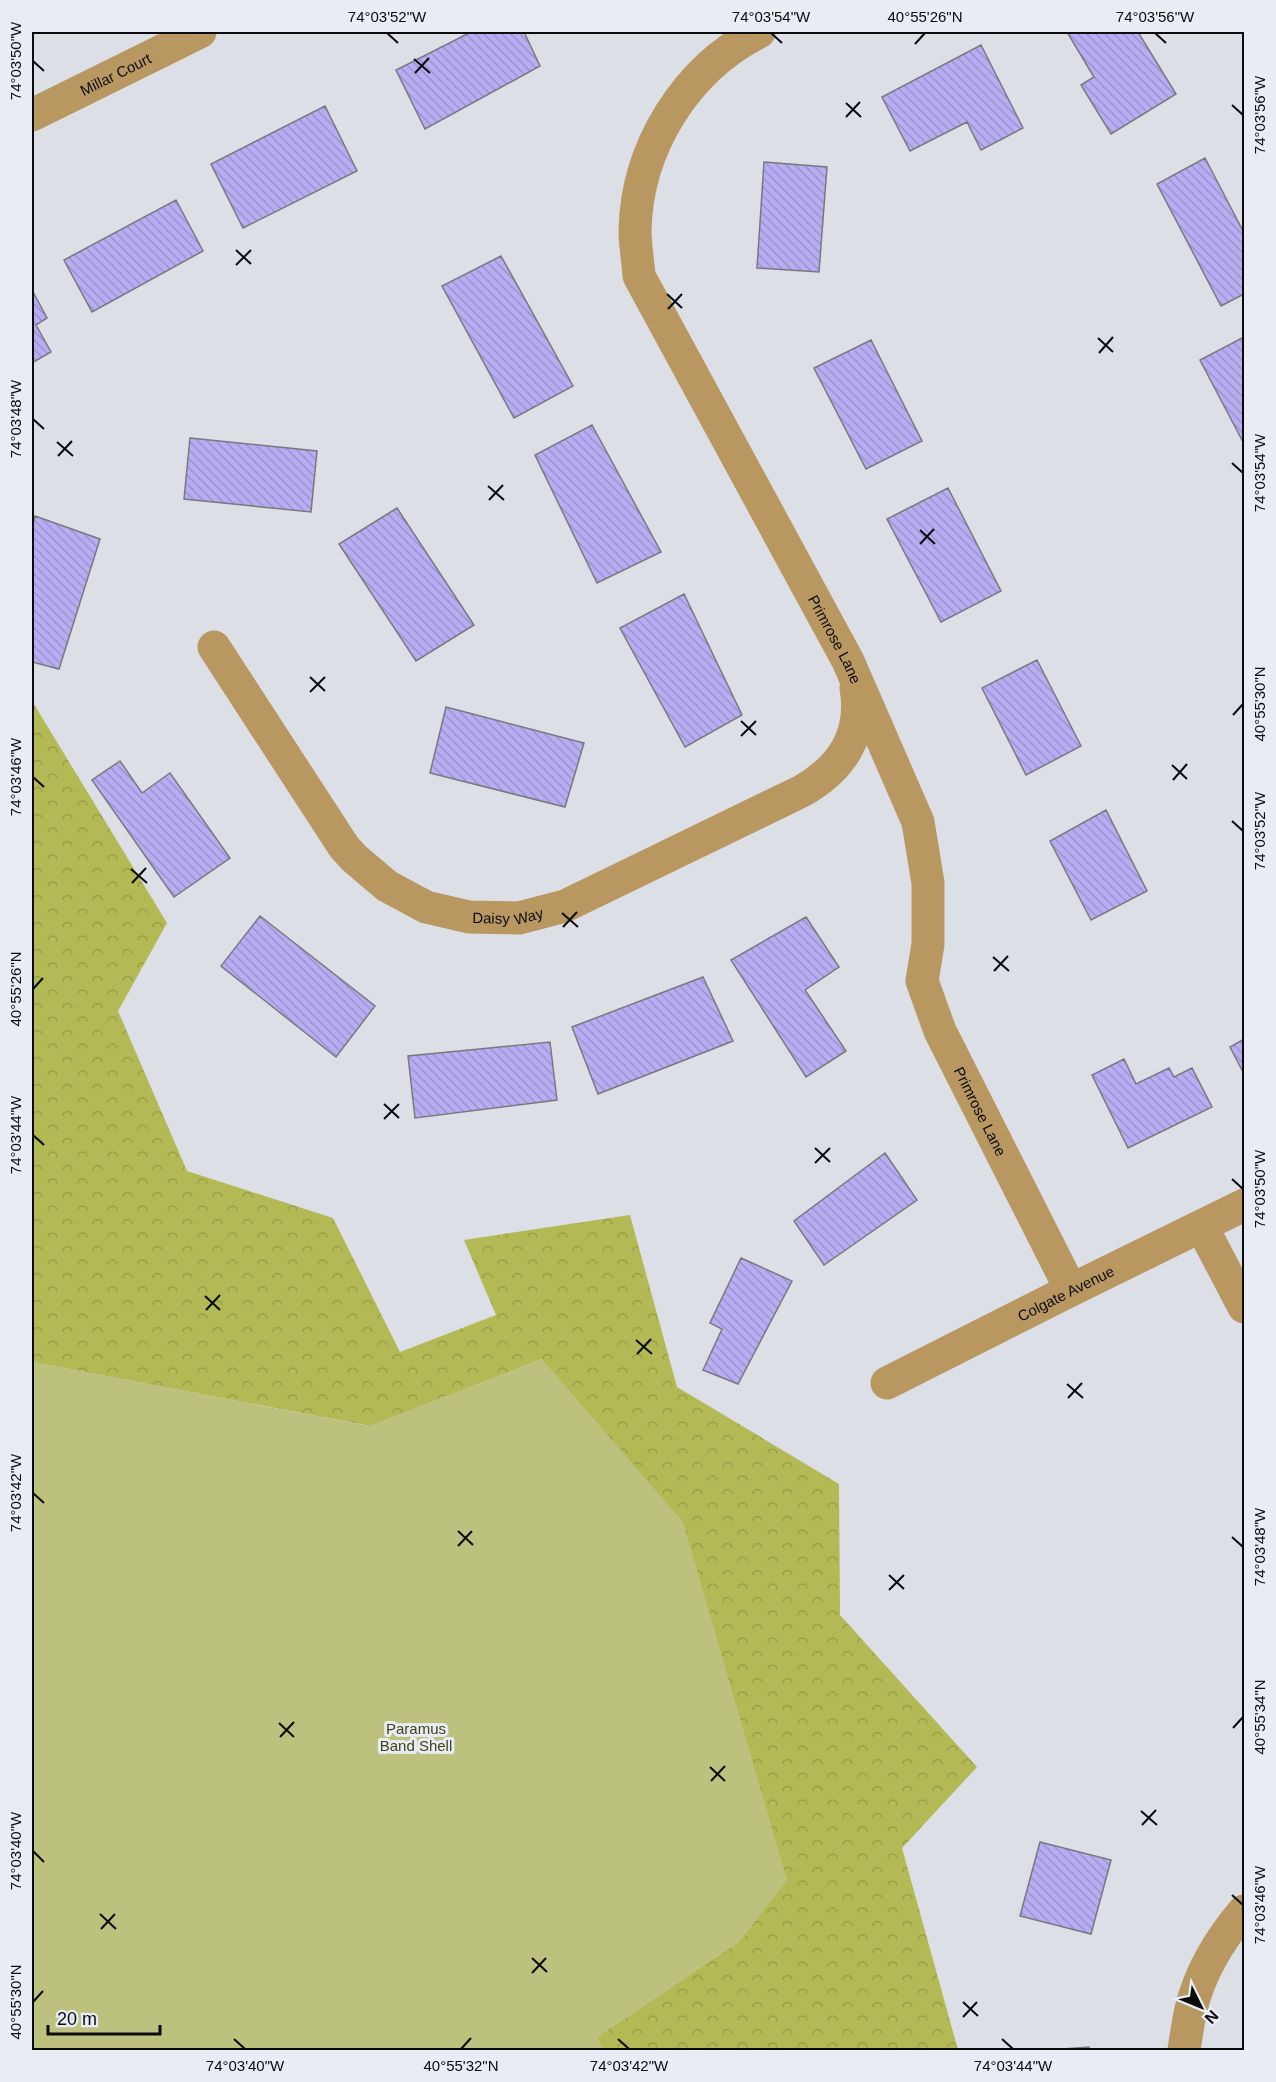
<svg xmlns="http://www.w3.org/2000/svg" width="1276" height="2082" viewBox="0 0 1276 2082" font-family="Arial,sans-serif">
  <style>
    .forest { fill: url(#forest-crowns) }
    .park { fill: #bcc17e }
    .building { fill: url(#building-back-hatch); stroke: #79787f; stroke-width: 1.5 }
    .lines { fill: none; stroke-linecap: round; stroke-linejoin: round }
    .street { stroke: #b89860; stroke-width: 33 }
    .ticks { fill: none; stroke: #0b0b0e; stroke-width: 2 }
    .labels { text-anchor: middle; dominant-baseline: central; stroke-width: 6; stroke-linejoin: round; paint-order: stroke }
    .street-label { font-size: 15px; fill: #0b0b0e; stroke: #e9ecf4 }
    .park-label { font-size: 15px; fill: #404318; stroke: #e9ecf4 }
    .neatline { fill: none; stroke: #0b0b0e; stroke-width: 2 }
    .ticks-label { font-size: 15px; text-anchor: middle; fill: #0b0b0e }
  </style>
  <defs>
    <pattern id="forest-crowns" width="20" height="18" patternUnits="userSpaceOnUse" patternTransform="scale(1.5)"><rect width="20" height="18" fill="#b3b954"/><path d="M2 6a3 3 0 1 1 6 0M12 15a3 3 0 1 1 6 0" fill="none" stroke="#999e48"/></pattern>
    <pattern id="building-back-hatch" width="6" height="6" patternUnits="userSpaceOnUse" patternTransform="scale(1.5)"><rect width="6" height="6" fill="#b8acf2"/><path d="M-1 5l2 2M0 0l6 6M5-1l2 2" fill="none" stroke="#9d93ce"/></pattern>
  </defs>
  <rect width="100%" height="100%" fill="#dcdfe6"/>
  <!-- forest -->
  <path class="forest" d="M32,701L167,923L118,1011L187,1171L333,1218L400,1352L496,1315L464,1240L630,1215L677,1387L839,1484L840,1615L977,1767L902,1848L958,2050H602L597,2037L741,1940L542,1359L370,1426L32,1362Z"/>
  <!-- park -->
  <path class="park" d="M542,1359L683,1522L787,1880L741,1940L597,2037L603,2050H32V1362L369,1426Z"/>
  <!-- building -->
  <path class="building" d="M471,32H524L540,66L425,129L396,70Z
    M1067,32H1138L1176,94L1111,134L1081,85L1094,77Z
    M981,45L1023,128L981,150L967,122L910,151L882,97Z
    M325,106L357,171L243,228L211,164Z
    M1205,158L1244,233V294L1221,306L1157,184Z
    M764,162L827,167L819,272L757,268Z
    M176,200L203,251L92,312L64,260Z
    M501,256L573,386L514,418L442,286Z
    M32,290L47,318L36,325L51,352L32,363Z
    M1244,337V444L1200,360Z
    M871,340L922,441L866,469L814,368Z
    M592,425L661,552L597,583L535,455Z
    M190,438L317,451L311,512L184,499Z
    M948,488L1001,591L941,622L887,519Z
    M397,508L474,625L416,661L339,544Z
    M35,516L100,539L59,669L32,662V527Z
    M684,594L742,715L685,747L620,628Z
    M1037,660L1081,746L1026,775L982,688Z
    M446,707L584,743L565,807L430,773Z
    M120,761L142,793L170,773L230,858L174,897L92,780Z
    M1106,810L1147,891L1091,920L1050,841Z
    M260,916L375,1006L336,1057L221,966Z
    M806,917L839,967L805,990L846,1051L806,1077L731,960Z
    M703,977L733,1041L598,1094L572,1027Z
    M1244,1039V1074L1230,1047Z
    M550,1042L557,1100L415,1118L408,1056Z
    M1124,1059L1136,1084L1169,1068L1174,1077L1192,1068L1212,1107L1128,1148L1092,1075Z
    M885,1153L917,1200L824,1265L794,1221Z
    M741,1258L792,1281L738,1384L703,1370L722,1329L710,1323Z
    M1040,1842L1111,1860L1091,1934L1020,1916Z
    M1089,2047V2050H1049Z"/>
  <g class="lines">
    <!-- street -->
    <g class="street">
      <path id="s1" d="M759,32C686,69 637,147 635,230C635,245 638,261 639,276L848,661L918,822L928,883V944L922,981L940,1031L1071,1290"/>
      <path id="s2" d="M32,115L200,32"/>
      <path id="s3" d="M214,647L344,847L354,858L387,886L426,907L469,917L519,918L565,906L802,791C842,768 864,735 856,688"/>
      <path d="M1202,1227L1244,1307"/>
      <path id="s4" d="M887,1383L1071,1290L1244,1205"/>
      <path d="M1184,2050C1186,2037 1188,2023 1191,2009C1200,1972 1220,1939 1244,1911"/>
    </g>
  </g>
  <!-- ticks -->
  <path class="ticks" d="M387,33L398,43M771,33L782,43M1155,33L1166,43M915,44L925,33M414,59L430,73M33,61L44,71M415,73L429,58M846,103L861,117M1232,105L1243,115M846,117L860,102M236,250L251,264M236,265L251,250M667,294L682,308M668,309L682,294M1098,338L1113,352M1099,353L1113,337M33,419L44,429M57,442L73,456M58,456L72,441M1232,463L1243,473M488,486L504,500M489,500L503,485M920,530L935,544M920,544L934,529M310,677L325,691M310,692L325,677M1233,715L1243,704M741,721L756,735M741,736L756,721M1172,765L1187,779M33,777L44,787M1173,780L1187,764M1232,821L1243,831M131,869L147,883M132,883L146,868M562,913L578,927M563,927L577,912M993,957L1009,971M994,971L1008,956M33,989L43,978M384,1104L399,1118M384,1119L399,1104M33,1135L44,1145M815,1148L830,1162M815,1163L830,1148M1232,1179L1243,1189M205,1296L220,1310M206,1310L220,1295M636,1340L652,1354M637,1354L651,1339M1067,1384L1083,1398M1068,1398L1082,1383M33,1493L44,1503M458,1531L473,1545M1232,1537L1243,1547M458,1546L472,1531M889,1575L904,1589M889,1590L904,1575M279,1723L294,1737M1233,1728L1243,1717M280,1737L294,1722M710,1767L725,1781M711,1781L725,1766M1141,1811L1157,1825M1142,1825L1156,1810M33,1851L44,1862M1232,1895L1243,1905M100,1914L116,1929M101,1929L115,1914M532,1958L547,1972M532,1973L546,1958M33,2002L43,1991M963,2002L978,2016M963,2017L977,2002M234,2039L245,2049M618,2039L629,2049M1002,2039L1013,2049M461,2049L471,2038"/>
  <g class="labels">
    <!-- street labels -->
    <g class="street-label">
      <text stroke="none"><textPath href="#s2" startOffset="93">Millar Court</textPath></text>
      <text stroke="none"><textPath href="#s1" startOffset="704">Primrose Lane</textPath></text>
      <text stroke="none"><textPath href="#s3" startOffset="424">Daisy Way</textPath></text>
      <text stroke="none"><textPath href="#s1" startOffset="1208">Primrose Lane</textPath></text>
      <text stroke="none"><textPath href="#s4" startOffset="200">Colgate Avenue</textPath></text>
    </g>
    <!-- park labels -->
    <g class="park-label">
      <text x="416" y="1728">Paramus<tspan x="416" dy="17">Band Shell</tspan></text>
    </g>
  </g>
  <!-- border -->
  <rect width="1276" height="2082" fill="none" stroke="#e9ecf4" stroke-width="66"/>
  <!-- north arrow -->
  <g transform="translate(1201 2007) rotate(133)" stroke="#e9ecf4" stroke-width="4.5" paint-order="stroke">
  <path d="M0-4.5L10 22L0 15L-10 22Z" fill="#0b0b0e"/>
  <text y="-9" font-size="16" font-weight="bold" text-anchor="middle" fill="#0b0b0e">N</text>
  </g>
  <!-- scale -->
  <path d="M48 2025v9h112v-9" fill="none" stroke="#0b0b0e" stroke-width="3"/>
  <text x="57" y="2025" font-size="18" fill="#0b0b0e" stroke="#e9ecf4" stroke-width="4.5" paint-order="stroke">20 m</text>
  <rect x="33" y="33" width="1210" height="2016" class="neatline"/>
  <g class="ticks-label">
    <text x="387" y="22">74°03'52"W</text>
    <text x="771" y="22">74°03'54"W</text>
    <text x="925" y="22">40°55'26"N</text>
    <text x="1155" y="22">74°03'56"W</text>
    <text transform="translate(16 61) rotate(-90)" y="5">74°03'50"W</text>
    <text transform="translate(1260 115) rotate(-90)" y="5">74°03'56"W</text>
    <text transform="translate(16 419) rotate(-90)" y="5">74°03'48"W</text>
    <text transform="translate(1260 473) rotate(-90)" y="5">74°03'54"W</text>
    <text transform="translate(1260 704) rotate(-90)" y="5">40°55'30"N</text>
    <text transform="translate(16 777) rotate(-90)" y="5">74°03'46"W</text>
    <text transform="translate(1260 831) rotate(-90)" y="5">74°03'52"W</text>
    <text transform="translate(16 989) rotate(-90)" y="5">40°55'26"N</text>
    <text transform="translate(16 1135) rotate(-90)" y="5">74°03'44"W</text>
    <text transform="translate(1260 1189) rotate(-90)" y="5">74°03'50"W</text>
    <text transform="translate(16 1493) rotate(-90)" y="5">74°03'42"W</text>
    <text transform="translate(1260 1547) rotate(-90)" y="5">74°03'48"W</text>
    <text transform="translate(1260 1717) rotate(-90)" y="5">40°55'34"N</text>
    <text transform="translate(16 1851) rotate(-90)" y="5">74°03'40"W</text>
    <text transform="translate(1260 1905) rotate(-90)" y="5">74°03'46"W</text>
    <text transform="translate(16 2002) rotate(-90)" y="5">40°55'30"N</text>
    <text x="245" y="2071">74°03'40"W</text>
    <text x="461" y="2071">40°55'32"N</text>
    <text x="629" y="2071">74°03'42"W</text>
    <text x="1013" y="2071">74°03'44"W</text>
  </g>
</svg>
